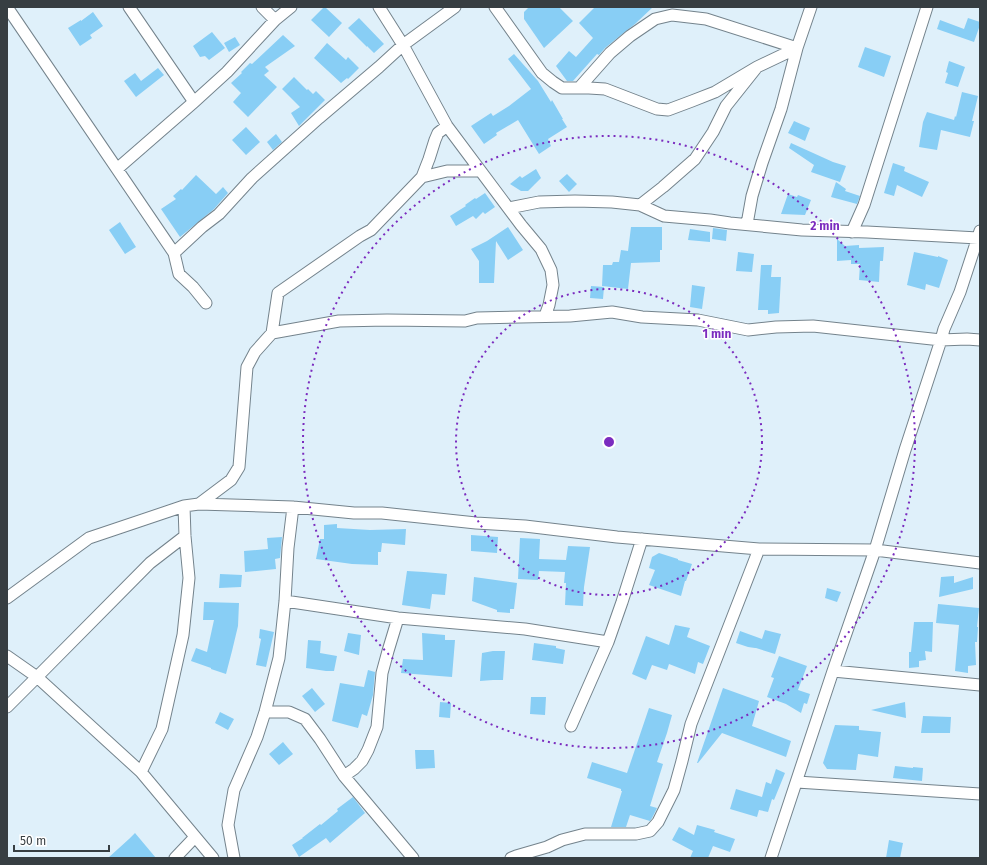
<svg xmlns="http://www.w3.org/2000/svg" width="987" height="865" viewBox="0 0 987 865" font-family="'Fira Sans',sans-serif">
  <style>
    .building { fill: #88cef5 }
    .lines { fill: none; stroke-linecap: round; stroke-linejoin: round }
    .minor-casing { stroke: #74838c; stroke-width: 13 }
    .minor { stroke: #fff; stroke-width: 11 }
    .ring { fill: none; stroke: #7b2cbf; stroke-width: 2; stroke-dasharray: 2 4 }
    .centre { fill: #7b2cbf; stroke: #fff; stroke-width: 2 }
    .ring-label { font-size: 12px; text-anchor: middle; font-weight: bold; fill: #7b2cbf; stroke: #fff; stroke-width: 3; stroke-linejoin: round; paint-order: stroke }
  </style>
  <rect width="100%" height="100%" fill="#dff0fa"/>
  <!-- building -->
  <path class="building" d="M324,7H325L342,23L329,37L311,20Z
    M529,7H559L573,21L544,48L524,19V12Z
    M595,7H653L635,24L626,31L605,48L599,55L597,54L573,81H567L556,66L569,51L576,57L593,38L579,23Z
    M93,12L103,26L90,35L92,38L80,46L68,28L81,20V21Z
    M359,18L384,44L374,53L367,46V47L348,28Z
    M968,18L980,22V25L974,42L937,29L940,20L964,29Z
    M212,32L225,48L209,60L205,56L200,57L193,46Z
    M283,35L295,46L265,67L269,71L264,75L277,87L248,117L233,102L241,93L231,83L242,73L241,72L250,63L252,64Z
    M235,37L240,45L229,52L224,43Z
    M327,43L346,60L348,57L359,68L348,79L347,78L341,83L314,58Z
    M865,47L891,56L884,77L858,67Z
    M514,54L538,81L551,102L552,100L563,119H562L567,127L548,139L551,146L539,154L518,120L496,133L497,135L484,144L471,126L491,113L493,116L509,106L531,89L508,59Z
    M949,61L965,67L958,87L945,83L948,73L946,72Z
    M158,68L164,75L136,97L124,81L135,73L141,81Z
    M294,77L307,90L308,89L313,94L316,91L325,100L299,126L291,113L300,107L282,89Z
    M962,92L978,96L972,121H974L970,137L941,130L937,150L919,147L923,122L927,112L954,120L955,116L956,117Z
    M794,121L810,128L805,141L788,133Z
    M246,127L260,142L246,155L232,140Z
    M276,134L282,142L273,150L267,142Z
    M791,143L833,162L846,166L840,182L811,172L814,165L789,148Z
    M893,163L905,167L904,171L929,182L922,197L897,185L894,196L884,193Z
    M536,169L541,178L528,191H521L510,184L520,176L522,178Z
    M567,174L577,184L569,192L559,181Z
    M196,175L216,194L223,187L228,193L214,209L180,237L161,209L176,199L173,196L181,189L182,190Z
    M836,182L846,189L845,191L860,196L857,204L831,197Z
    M485,193L495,207L485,214L483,212L476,219L473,216L456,226L450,216L466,206L465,205L475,198L476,199Z
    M788,194L797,197L798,195L811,200L805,215L781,214Z
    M120,222L136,247L125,254L109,230Z
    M508,227L523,250L508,260L496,241L494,283H479V261L471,249L487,241Z
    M631,227H662V250H660V262L631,263L628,289L602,286L603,265H612L613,262H619L621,250L628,251Z
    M713,228L727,230L726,241L712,239Z
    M690,229L710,232V242L688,240Z
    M837,239L845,246L859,245V248L884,247L883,261H880L879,282L859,280L860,264H851V260L837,261Z
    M738,252L754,254L752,272L736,271Z
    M914,252L938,257V256L948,260L939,288L926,284L925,290L907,285Z
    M761,265H772L771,277H781L779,313L768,314V310H758Z
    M692,285L705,287L702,309L690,307Z
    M591,286L604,287L603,299L590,298Z
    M337,524V528L370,530L406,529L405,545L382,543L381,552H378V565L352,564L316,559L320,539H324V525Z
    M471,535L498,537L497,553L471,551Z
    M282,537L280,558L275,559L276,569L245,572L244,551L268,549L267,538Z
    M520,538L540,539L539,559L566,560L568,546L590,547L584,587L583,606L565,605L566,583H564L565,572L539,571L538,580L518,579Z
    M659,553L678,559V560L692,564L686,581H685L681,596L649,585L655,570L649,568L652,557Z
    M407,571L424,572L447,574L445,595L432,594L430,609L402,605Z
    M220,574L242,575L241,587L219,588Z
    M954,576V583L973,577V589L939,597L941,577Z
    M474,577L517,583L514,609H510V613L497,612V610L472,601Z
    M827,588L841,592L837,602L825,598Z
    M204,602L239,603L238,626L232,651L226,674L211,669V668L191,661L196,648L207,652L214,620H203Z
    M938,604L979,608L977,627H978L977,642H975L976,665L968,666V673L955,671L959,625L936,623Z
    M914,622H933L932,652L925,651L926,660L919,661V667L909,668V652H911Z
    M675,625L690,628L687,637L710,646L703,664L698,662L695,674L669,664L667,670L652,665L646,680L632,674L646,636L669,645Z
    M260,629L274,632L266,667L256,665L261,639L259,638Z
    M765,630L781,634L775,654L756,648H755L748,647L736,643L740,631L762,639Z
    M348,633L361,635L359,655L344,651Z
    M422,633L445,635V640H455L452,677L401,673L403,659L423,660Z
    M308,640L321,641L320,653L337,656L334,671H326L306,668Z
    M534,643L556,646V648L565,650L563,664L532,660Z
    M493,651H505L503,680H493L480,681L482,653Z
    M779,656L807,666L798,690L810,694L807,704L804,703L801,713L786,704L767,697L774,678L771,677Z
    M368,670L375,672L373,695L367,716L362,714L358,728L332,721L340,683L364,687Z
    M312,688L325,704L315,712L302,696Z
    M723,688L759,701L752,726L791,741L786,757L722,733L698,763H697Z
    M531,697H546L545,715L530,714Z
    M440,702L451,703L450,718L439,717Z
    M905,702L906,718L871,710Z
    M649,708L672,715L667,733L657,762L663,764L650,806L657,808L652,818L650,821L630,815L626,827H611L622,791H621V789L587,778L592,762L627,773Z
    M220,712L234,719L228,730L215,723Z
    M923,716L951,717L950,733H921Z
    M835,725L859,726V730L881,732L878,757L858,754L856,770L827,769L823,763Z
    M283,742L293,754L279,765L269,754Z
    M415,750H434L435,768L416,769Z
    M895,766L913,768V767L923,768L922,781L893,778Z
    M776,769L785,773L774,800L772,799L768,812L759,810L757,817L730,809L736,789L762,797L766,782L771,784Z
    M353,797L365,813L330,843L326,838L299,857L292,845L303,838H302L320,824L321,825L338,811L337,809Z
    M697,825L715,830L714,832L735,839L730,852L713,846L708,858H690L693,851L672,840L679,827L694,835Z
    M135,833L156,858H108L129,839Z
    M889,840L903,843L900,858H886Z"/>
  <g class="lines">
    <defs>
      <path id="minor" d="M7,7L174,253L179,274L193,287L206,303
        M129,7L194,102
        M262,7L275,20
        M379,7L403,45L447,126L521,225L541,249L551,270L553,285L549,305L545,316
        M495,7L542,73L553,82L562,88H589L605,89L657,109L668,110L692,101L715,92L757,67
        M579,88L610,53L630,36L655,19L672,15L706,19L797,48
        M117,169L194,102L227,72L275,20L291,7
        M422,177L447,171H479
        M640,205L663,187L695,159L713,132L726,106L757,67L797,48
        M509,208L539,202L575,201L612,202L640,205L664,216L710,220L730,223L802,230L867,232L978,238
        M747,224L752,196L762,163L781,109L797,48L811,7
        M852,232L864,205L927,7
        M174,253L202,227L219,214L252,178L319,118L379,67L403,45L455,7
        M272,333L339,321L387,320L465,321L477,318L570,316L612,312L642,317L698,320L748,330L776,327L813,326L941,340L967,339L980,340
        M199,504L231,480L239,467L247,367L255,352L272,333L278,293L360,236L371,230L422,177L429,159L435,140L438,133L447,126
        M184,506L185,536L189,578L183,635L162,729L141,772L213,858
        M7,598L89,538L184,506L199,504L293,507L354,513H382L476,523L525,526L617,537L759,549L875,550L980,563
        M285,601L398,618L525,629L608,642
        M7,656L37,677L141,772
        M833,671L980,685
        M7,707L37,677L150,563L185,536
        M265,712H289L305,719L320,739L344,776L413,858
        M571,726L608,642L622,602L642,539
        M344,776L354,769L362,761L368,750L377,727L382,673L388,651L398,618
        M797,782L980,794
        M175,858L195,837
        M234,858L228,825L234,790L257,737L265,712L279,658L285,601L288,548L293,507
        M511,858L516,856L547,847L562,840L585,834H636L650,831L658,822L674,790L682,761L691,724L759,549
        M771,858L833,671L875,550L905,450L941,340L944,329L960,292L980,231"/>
    </defs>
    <!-- minor casing -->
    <use href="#minor" class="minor-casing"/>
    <!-- minor -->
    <use href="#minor" class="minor"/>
  </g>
  <!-- distance rings -->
  <g class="ring">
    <circle cx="609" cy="442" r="153"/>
    <circle cx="609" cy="442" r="306"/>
  </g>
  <circle cx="609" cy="442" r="6" class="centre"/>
  <g class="ring-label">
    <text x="825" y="230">2 min</text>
    <text x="717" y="338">1 min</text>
  </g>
  <!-- border -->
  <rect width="987" height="865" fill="none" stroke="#373e42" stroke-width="16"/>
  <!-- scale -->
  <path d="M14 845v6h95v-6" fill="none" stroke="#373e42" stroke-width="2"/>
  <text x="20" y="845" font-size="12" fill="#373e42" stroke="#ffffff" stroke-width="3" paint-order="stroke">50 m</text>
</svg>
